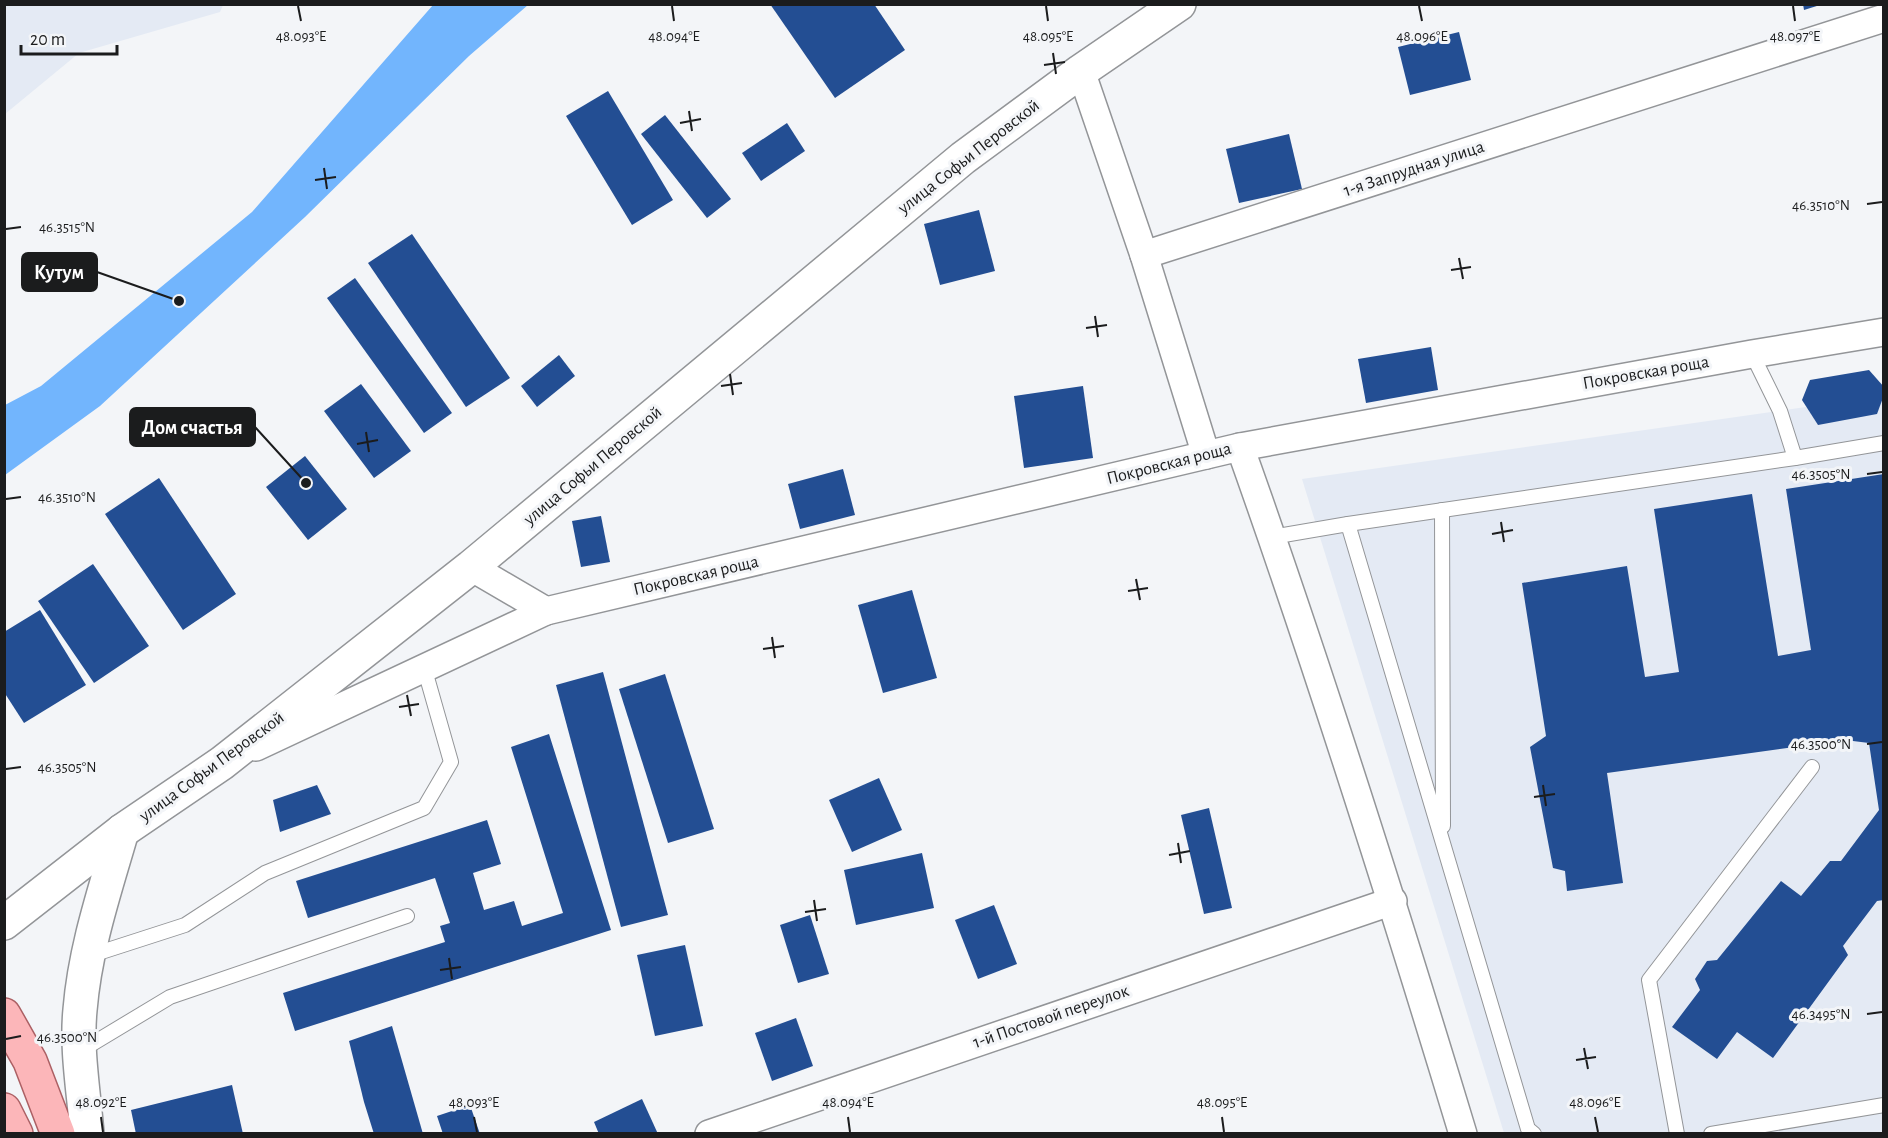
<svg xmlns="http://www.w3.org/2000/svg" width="1888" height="1138" font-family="'Alegreya Sans',sans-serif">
  <rect width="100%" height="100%" fill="#f3f5f8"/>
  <g fill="#e4eaf4">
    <path d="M5,4h218v1l-3,7 -141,41 -74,61z"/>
    <path d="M1883,396v737h-379l-202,-654z"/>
  </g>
  <path fill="#72b5fd" d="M433,5h95l-59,51 -164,161 -205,189 -95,69v-70l36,-19 211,-174z"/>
  <g fill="#234e93">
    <path d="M770,4h104l31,46 -70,48z"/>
    <path d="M1803,4h17v1l-16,5z"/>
    <path d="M1459,32l12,48 -61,15 -12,-48z"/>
    <path d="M608,91l65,109 -41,25 -66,-109z"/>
    <path d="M665,115l66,84 -24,19 -66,-84z"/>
    <path d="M787,123l18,28 -44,30 -19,-28z"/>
    <path d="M1289,134l13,55 -63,14 -13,-54z"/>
    <path d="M979,210l16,61 -55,14 -16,-61z"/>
    <path d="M412,234l98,144 -44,29 -98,-144z"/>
    <path d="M355,278l97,135 -28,20 -97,-135z"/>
    <path d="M1431,347l7,43 -72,13 -8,-44z"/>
    <path d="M559,355l16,21 -38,31 -16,-21z"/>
    <path d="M1869,370l15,17v8l-7,19 -59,11 -16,-25 8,-20z"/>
    <path d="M361,384l50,67 -37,27 -50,-67z"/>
    <path d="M1083,386l10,72 -69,10 -10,-72z"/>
    <path d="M305,456l42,53 -39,31 -42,-53z"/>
    <path d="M843,469l12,46 -55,14 -12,-45z"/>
    <path d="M1884,474v426l-7,1 -34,45 5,9 -75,103 -36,-26 -20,27 -45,-32 28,-37 -5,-11 12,-18 10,-1 64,-79 20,15 29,-35h11l38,-51 -10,-67 -24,-3 -238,33 16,110 -56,8 -2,-20 -12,-3 -23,-121 16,-11 -24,-153 105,-17 18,111 34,-5 -25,-163 98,-15 26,162 33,-6 -25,-161z"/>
    <path d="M159,478l77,116 -53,36 -78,-116z"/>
    <path d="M601,516l9,46 -29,5 -9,-46z"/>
    <path d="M93,564l56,82 -55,37 -56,-82z"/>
    <path d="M912,590l25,88 -54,15 -25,-88z"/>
    <path d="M40,610l46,75 -62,38 -20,-31v-60z"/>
    <path d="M603,672l65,243 -47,12 -65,-242z"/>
    <path d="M665,674l49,155 -46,14 -49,-154z"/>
    <path d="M549,734l62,196 -316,101 -12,-38 162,-51 -5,-16 10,-3 -15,-45 -127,40 -12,-37 191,-61 14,44 -28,9 11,37 30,-9 8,25 41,-13 -52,-166z"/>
    <path d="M879,778l23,52 -50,22 -23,-52z"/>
    <path d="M317,785l14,29 -51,18 -7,-32z"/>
    <path d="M1209,808l23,100 -28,6 -23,-99z"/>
    <path d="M922,853l12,55 -78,17 -12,-55z"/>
    <path d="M994,905l23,59 -39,15 -23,-59z"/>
    <path d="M810,915l19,59 -31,9 -18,-58z"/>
    <path d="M685,945l18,81 -48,10 -18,-81z"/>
    <path d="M796,1018l17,48 -41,15 -17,-48z"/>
    <path d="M392,1026l31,108h-49l-10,-32 -15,-61z"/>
    <path d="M232,1085l11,49h-107l-5,-24z"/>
    <path d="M642,1099l16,35h-59l-5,-12z"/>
    <path d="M470,1105l10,29h-37l-6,-18z"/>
  </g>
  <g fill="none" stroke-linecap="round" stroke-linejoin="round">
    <defs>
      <g id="lane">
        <path d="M1752,354l28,57 15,47 89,-15"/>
        <path d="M1442,510l1,316"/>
        <path d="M1348,524l447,-66"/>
        <path d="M1272,537l76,-13 180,605 6,5"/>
        <path d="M89,956l96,-31 80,-52 159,-65 27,-46 -27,-95"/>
        <path d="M82,1050l88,-53 237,-81"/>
        <path d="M1677,1134l-28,-154 163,-213"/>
        <path d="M1711,1134l173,-29"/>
      </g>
      <g id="street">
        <path d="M1081,71l63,184"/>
        <path d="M1240,447c81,227 153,456 223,687"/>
        <path d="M1206,455l-62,-200 740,-237"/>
        <path d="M471,567l75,44 694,-164 512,-93 132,-22"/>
        <path d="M256,747l290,-136"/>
        <path d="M709,1134l684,-233"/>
      </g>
      <g id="secondary">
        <path d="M4,923l118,-92 100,-68 249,-196 492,-409 118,-87 98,-67"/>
        <path d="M87,1134c-3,-41 -11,-84 -7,-124 5,-62 25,-120 42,-179"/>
      </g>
      <g id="primary">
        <path d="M4,1015l26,46 28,73"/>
        <path d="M4,1110l12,24"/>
      </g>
    </defs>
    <use href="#lane" stroke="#939598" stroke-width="16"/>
    <use href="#street" stroke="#939598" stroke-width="30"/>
    <use href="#secondary" stroke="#939598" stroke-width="36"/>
    <use href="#primary" stroke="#ac6064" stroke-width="36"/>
    <use href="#lane" stroke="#fff" stroke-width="14"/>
    <use href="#street" stroke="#fff" stroke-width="27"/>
    <use href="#secondary" stroke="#fff" stroke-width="33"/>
    <use href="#primary" stroke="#fcb6b9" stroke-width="33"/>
  </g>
  <path fill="none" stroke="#1b1c1d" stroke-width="2" d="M298,6l3,15M672,6l2,15M1046,6l2,15M1419,6l3,15M1793,6l2,15M1053,53l3,21M1044,65l21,-3M689,111l3,20M680,123l21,-4M324,168l3,21M315,180l21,-3M1867,204l15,-2M6,229l15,-2M1459,258l4,21M1451,270l20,-3M1095,316l3,21M1086,328l21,-3M730,374l3,21M721,386l21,-3M366,432l3,20M357,444l21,-4M1867,474l15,-2M6,499l15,-2M1501,522l3,20M1492,534l21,-4M1136,579l4,21M1128,591l20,-3M772,637l3,21M763,649l21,-3M407,695l4,21M399,707l20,-3M1867,744l15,-2M6,769l15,-2M1543,785l3,21M1534,797l21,-3M1178,843l3,20M1169,855l21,-4M814,900l3,21M805,912l21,-3M449,958l3,21M440,970l21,-3M1867,1014l15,-2M6,1039l15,-3M1584,1048l4,21M1576,1060l20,-3M101,1117l2,15M474,1117l3,15M848,1117l2,15M1222,1117l2,15M1595,1117l3,15"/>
  <g text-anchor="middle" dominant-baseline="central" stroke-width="6" stroke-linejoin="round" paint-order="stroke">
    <g font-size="18" fill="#1b1c1d" stroke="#f3f5f8">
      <text transform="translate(969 157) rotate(-38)">улица Софьи Перовской</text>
      <text transform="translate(1414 169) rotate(-18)">1-я Запрудная улица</text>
      <text transform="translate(1646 373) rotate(-10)">Покровская роща</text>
      <text transform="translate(1169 464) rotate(-14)">Покровская роща</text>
      <text transform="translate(593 466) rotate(-40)">улица Софьи Перовской</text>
      <text transform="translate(696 576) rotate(-13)">Покровская роща</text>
      <text transform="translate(212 767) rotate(-36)">улица Софьи Перовской</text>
      <text transform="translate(1051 1017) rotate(-19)">1-й Постовой переулок</text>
    </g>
  </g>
  <g font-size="15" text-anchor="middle" fill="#1b1c1d" stroke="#f3f5f8" stroke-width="6" stroke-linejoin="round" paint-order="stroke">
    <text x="301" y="41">48.093°E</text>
    <text x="674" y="41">48.094°E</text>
    <text x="1048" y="41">48.095°E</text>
    <text x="1422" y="41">48.096°E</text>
    <text x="1795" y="41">48.097°E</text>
    <text x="1821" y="210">46.3510°N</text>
    <text x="67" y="232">46.3515°N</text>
    <text x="1821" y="479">46.3505°N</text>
    <text x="67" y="502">46.3510°N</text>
    <text x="1821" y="749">46.3500°N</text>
    <text x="67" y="772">46.3505°N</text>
    <text x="1821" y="1019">46.3495°N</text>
    <text x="67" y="1042">46.3500°N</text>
    <text x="101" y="1107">48.092°E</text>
    <text x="474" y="1107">48.093°E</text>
    <text x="848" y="1107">48.094°E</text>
    <text x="1222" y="1107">48.095°E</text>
    <text x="1595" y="1107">48.096°E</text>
  </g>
  <path fill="none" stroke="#1b1c1d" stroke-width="2" d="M179 301L97 272M306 483L255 427"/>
  <g fill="#1b1c1d" stroke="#f3f5f8" stroke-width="2">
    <circle cx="179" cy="301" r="6"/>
    <circle cx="306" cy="483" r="6"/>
  </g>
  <g fill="#1b1c1d" stroke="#1b1c1d" stroke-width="2">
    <rect x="22" y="253" width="75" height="38" rx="6"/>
    <rect x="130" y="408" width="125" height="38" rx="6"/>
  </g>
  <g font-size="20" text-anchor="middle" font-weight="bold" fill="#fff">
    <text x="59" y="279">Кутум</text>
    <text x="192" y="434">Дом счастья</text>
  </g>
  <rect width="1888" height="1138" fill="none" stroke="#1b1c1d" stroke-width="12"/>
  <path d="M21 45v9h96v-9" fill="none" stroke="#1b1c1d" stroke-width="3"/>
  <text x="30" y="45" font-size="18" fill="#1b1c1d" stroke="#f3f5f8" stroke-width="4.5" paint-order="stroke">20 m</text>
</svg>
